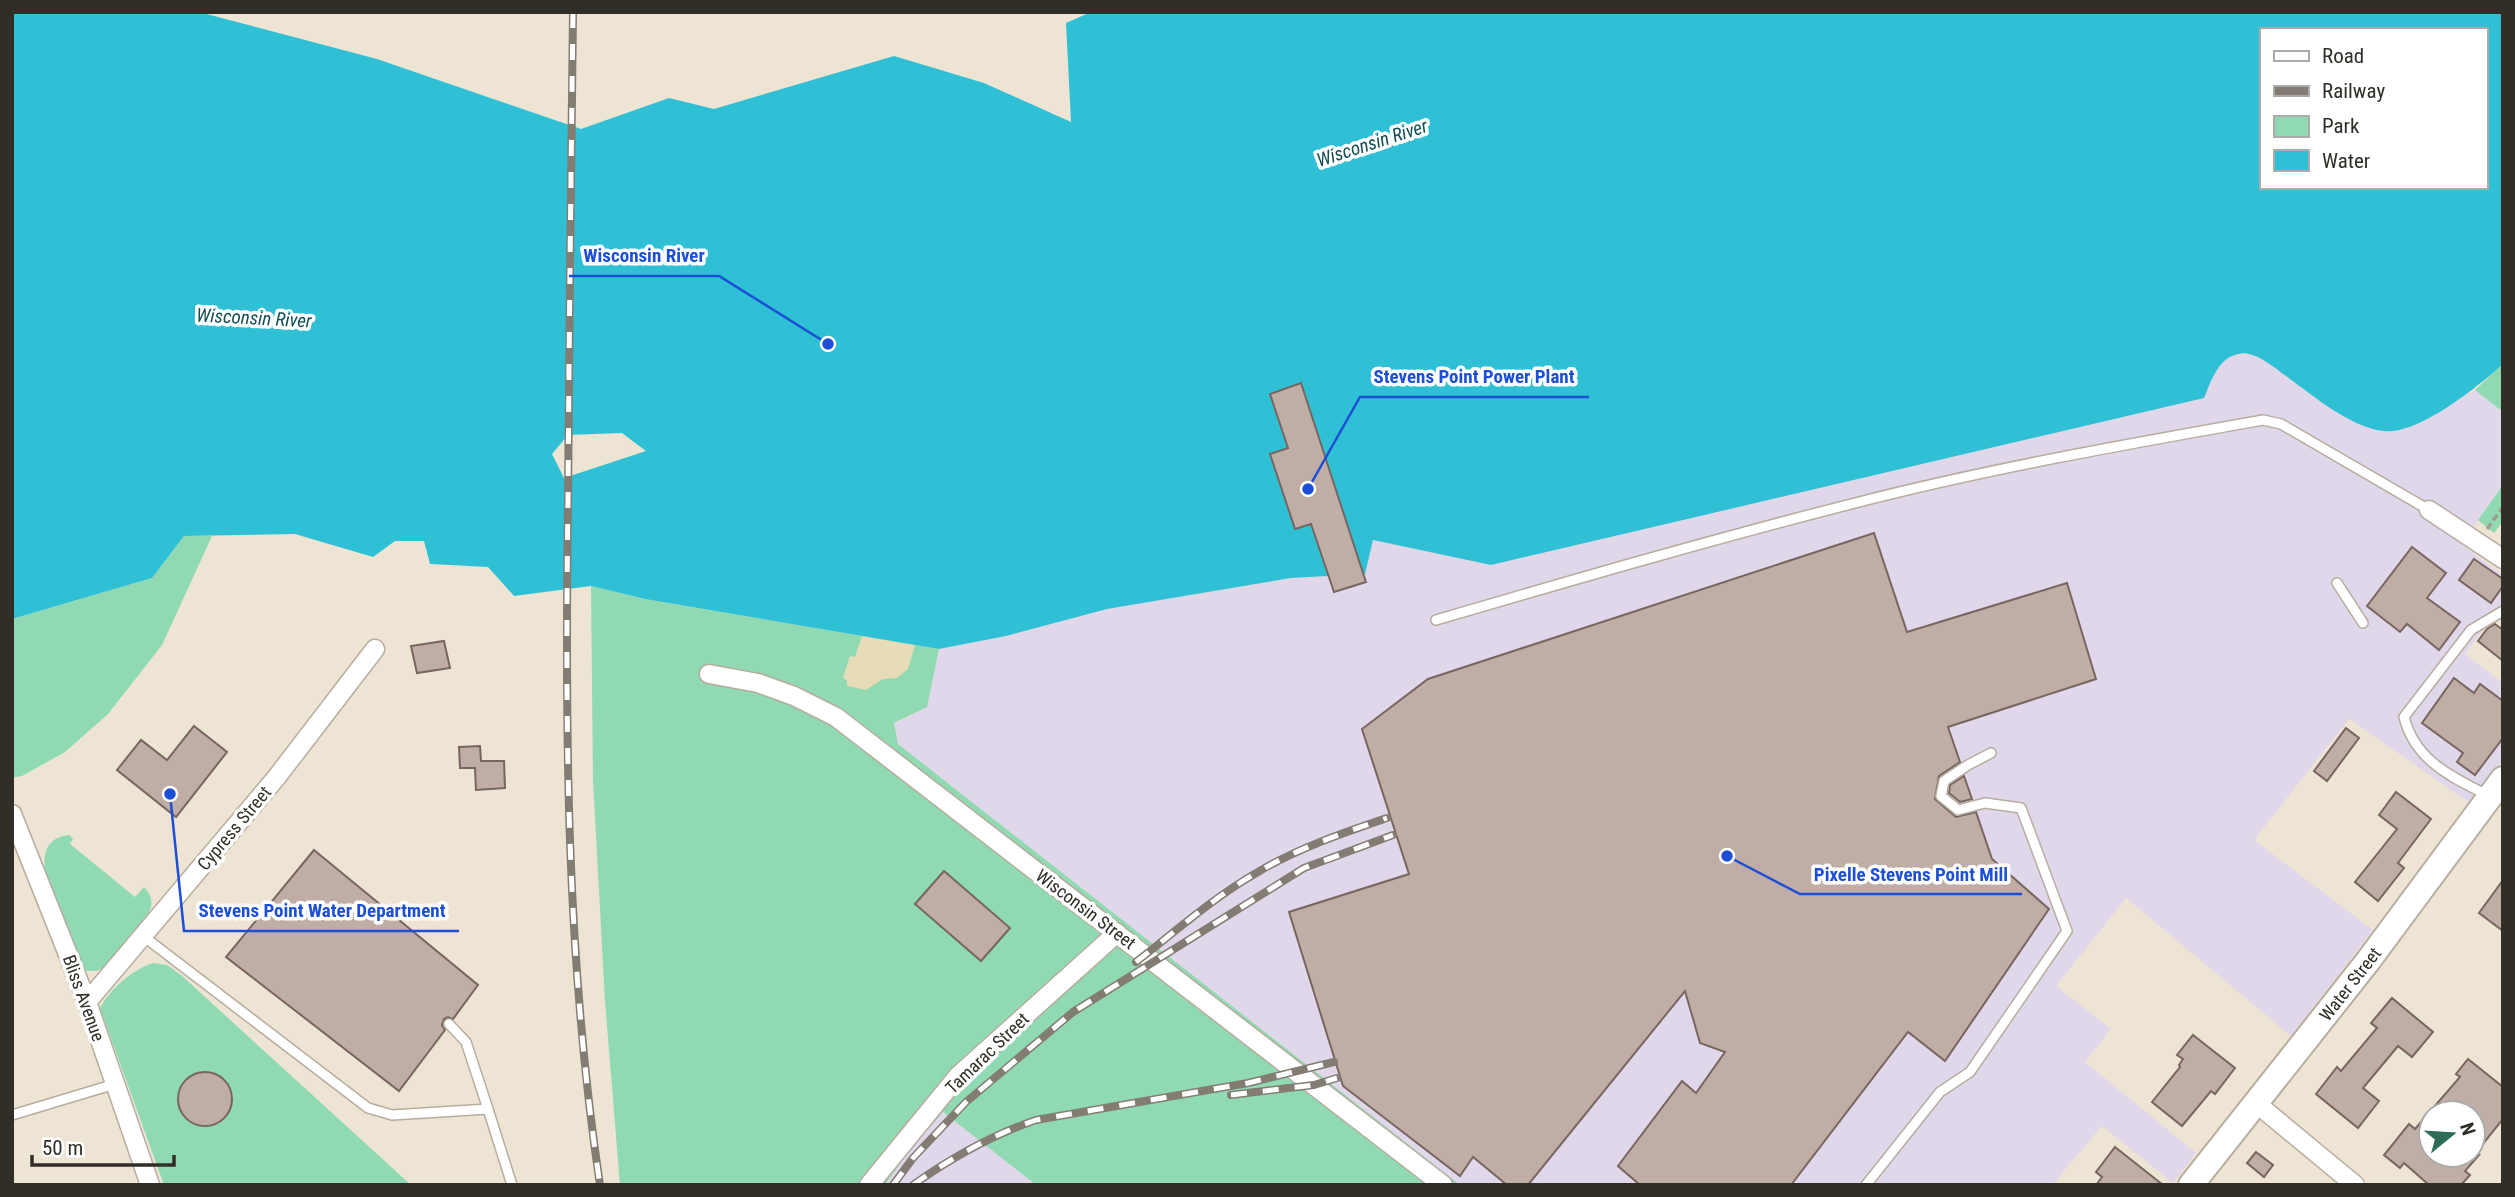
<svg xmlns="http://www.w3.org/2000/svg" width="2515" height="1197" font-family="'Roboto Condensed',sans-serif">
  <rect width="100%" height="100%" fill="#eee4d4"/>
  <g fill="#e1d7eb">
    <path d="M2248,353l24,12 43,33 44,26 26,8 21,-4 69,-38 28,22v73l-25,35 -15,26 40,29v29l-38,50 38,29v76l-33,44 -121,-84 -95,121 119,90 -82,106 -165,-138 -70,88 55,43 -26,33 111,91 -23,30 -71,-57 -50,59h-592l-562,-441 -4,-20 33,-17 12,-58 67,-13 101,-27 184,-31 73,-4 9,-34 118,25 712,-167 14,-30 13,-12z"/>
    <path d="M943,1112l93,73h-151l21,-30z"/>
  </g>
  <g fill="#8fdab3">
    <path d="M2503,364v48l-28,-22z"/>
    <path d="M2503,485v36l-9,12 -16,-13z"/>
    <path d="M184,536h28l-50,109 -54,69 -43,38 -43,24 -10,2v-159l140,-41z"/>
    <path d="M591,586l54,13 294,50 -12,58 -33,16 4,21 562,441h-424l-93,-73 -37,43 -21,30h-265l-15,-184 -12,-219z"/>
    <path d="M69,835l4,4 -3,5 65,53 9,-10c5,6 9,11 7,20 -3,12 -38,55 -48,61 -6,4 -10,3 -16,3l-7,-8 -35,-92c-2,-20 2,-33 24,-36z"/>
    <path d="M153,963l14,2 14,10 230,210h-247l-64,-177c11,-20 32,-38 53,-45z"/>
  </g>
  <path fill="#e6dcb7" d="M862,636l53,9 -7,24 -11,9 -14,1 -17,11 -19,-4v-6l-4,-2 7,-22 5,1z"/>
  <path fill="#30c0d5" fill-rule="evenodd" d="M12,12h187l178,47 204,70 88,-31 45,11 180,-53 90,27 87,39 -5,-99 25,-11h1412v352c-24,22 -86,72 -120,67 -33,-4 -71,-36 -97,-55 -11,-8 -24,-19 -37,-22 -5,-2 -16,1 -21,4 -13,9 -18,26 -24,40l-713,167 -118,-25 -8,34 -74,4 -184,31 -101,27 -67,13 -294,-50 -54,-13 -77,10 -26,-29 -58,-3 -6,-23h-29l-22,16 -78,-23 -111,2 -32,42 -140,41zM2261,30h224v157h-224zM622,433l24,18 -82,27 -12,-24 16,-19z"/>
  <g fill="#c0ada6" stroke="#776660" stroke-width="2" fill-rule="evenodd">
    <path d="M1301,383l65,199 -32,10 -23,-68 -16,5 -25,-75 18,-6 -18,-54z"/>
    <path d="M1874,533l33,99 160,-49 29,96 -148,48 12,35 -21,14 -4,23 21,18 20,-5 16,47 57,50 -104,152 -37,-29 -117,153h-151l-22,-19 64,-85 14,12 29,-41 -25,-9 -15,-52 -157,194h-21l-34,-28 -13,19 -117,-90 -54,-174 120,-38 -47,-145 66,-50z"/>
    <path d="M2412,547l34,26 -19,25 33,24 -21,28 -32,-26 -7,8 -33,-26z"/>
    <path d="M2474,559l29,20v7l-12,17 -32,-23z"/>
    <path d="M2495,624l8,6v31l-25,-20 9,-12z"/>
    <path d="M444,641l6,27 -33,5 -6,-27z"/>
    <path d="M2454,678l20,15 6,-9 23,17v37l-28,37 -18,-13 6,-9 -41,-30z"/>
    <path d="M194,726l33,26 -51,65 -59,-47 24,-30 26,20z"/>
    <path d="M2346,728l13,10 -32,43 -13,-10z"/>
    <path d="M480,746l1,15h23l1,27 -29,2 -1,-22h-15l-1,-21z"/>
    <path d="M1964,776l8,23 -12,3 -11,-9 1,-8z"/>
    <path d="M2396,792l35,27 -33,44 6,5 -26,33 -23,-19 42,-53 -18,-14z"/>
    <path d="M314,850l164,135 -25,34 -5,-2 -4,2 -2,6 3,5 -46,61 -173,-134z"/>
    <path d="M944,871l66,57 -29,33 -66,-57z"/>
    <path d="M2503,880v51l-24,-18z"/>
    <path d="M2392,998l41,34 -21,25 -14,-11 -35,42 16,13 -21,27 -42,-34 21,-27 4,4 36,-43 -6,-5z"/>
    <path d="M2193,1035l42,33 -20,26 -4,-3 -29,35 -30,-24 28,-35 -1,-2 4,-6 -6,-4z"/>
    <path d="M2468,1059l35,28v32l-29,36h5l-14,16 5,4 -9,10h-32l-25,-22 -4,5 -16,-13 25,-31 6,5 45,-52 -4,-3zM2431,1113h42v42h-42z"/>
    <circle cx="205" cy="1099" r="27"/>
    <path d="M2115,1147l48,38h-67l6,-8 -6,-5z"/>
    <path d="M2256,1152l17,13 -9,12 -17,-14z"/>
  </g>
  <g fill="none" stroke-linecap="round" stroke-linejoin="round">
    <defs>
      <g id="lane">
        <path d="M2337,583l26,40"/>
        <path d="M1436,620c140,-41 281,-82 423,-118 133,-34 269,-58 404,-82l18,4 148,86"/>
        <path d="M2489,796c-37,-19 -74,-35 -85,-79l67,-87 32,-19"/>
        <path d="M143,936l225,172 24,7 96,-6 24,76"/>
        <path d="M449,1024l17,18 22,67"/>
        <path d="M12,1115l103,-31"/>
        <path d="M1866,1185l74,-93 30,-20 97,-141 -46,-123 -36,-5 -27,7 -17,-14 3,-15 24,-16 23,-12"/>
      </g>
      <g id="street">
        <path d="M2429,510l74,49"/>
        <path d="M709,674l49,9 36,13 42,21 607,468"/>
        <path d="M12,814l75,188 63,183"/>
        <path d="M87,1002l189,-224 99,-129"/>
        <path d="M2256,1103l99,82"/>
        <path d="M869,1185l89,-109 159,-143"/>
      </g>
      <path id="secondary" d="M2191,1185l177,-224 135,-182"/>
    </defs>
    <use href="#lane" stroke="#b6ad9e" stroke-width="12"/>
    <use href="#street" stroke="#b6ad9e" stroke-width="21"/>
    <use href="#secondary" stroke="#b6ad9e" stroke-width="28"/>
    <path stroke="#a49c90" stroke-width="3.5" stroke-dasharray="7 3.5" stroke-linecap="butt" d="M2487,529l16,-22"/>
    <use href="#lane" stroke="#fff" stroke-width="9"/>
    <use href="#street" stroke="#fff" stroke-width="18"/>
    <use href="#secondary" stroke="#fff" stroke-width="24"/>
    <defs>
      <g id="rail">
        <path d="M573,12c-2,163 -4,327 -5,490 -3,228 -2,457 32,683"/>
        <path d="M1136,962c40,-31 78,-65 122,-90 40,-24 85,-39 129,-54"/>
        <path d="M1231,1095l83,-10 23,-7"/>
        <path d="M893,1185l20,-27 53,-56 107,-90 231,-144 89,-33"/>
        <path d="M913,1185c38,-27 79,-50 123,-65l212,-37 86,-21"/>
      </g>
    </defs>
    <use href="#rail" stroke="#837c72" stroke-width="8"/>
    <use href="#rail" stroke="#fff" stroke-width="5" stroke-dasharray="16" stroke-linecap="butt"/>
  </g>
  <g text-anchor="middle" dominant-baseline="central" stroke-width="7" stroke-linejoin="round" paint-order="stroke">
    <g font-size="18" fill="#312d27" stroke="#fff">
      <text transform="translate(234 828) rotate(-50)">Cypress Street</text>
      <text transform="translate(1086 909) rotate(37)">Wisconsin Street</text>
      <text transform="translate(2350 984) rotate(-52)">Water Street</text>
      <text transform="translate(84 998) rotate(70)">Bliss Avenue</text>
      <text transform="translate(987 1053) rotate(-44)">Tamarac Street</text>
    </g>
    <g font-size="19" font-style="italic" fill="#124d56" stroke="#fff">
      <text transform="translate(1372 143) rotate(-18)">Wisconsin River</text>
      <text transform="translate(254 318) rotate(3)">Wisconsin River</text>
    </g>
  </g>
  <path fill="none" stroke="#1d4ed8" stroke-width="2.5" d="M828 344L719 276H569M1308 489L1360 397H1589M1727 856L1800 894H2022M170 794L184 931H459"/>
  <g fill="#1d4ed8" stroke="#fff" stroke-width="2.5">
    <circle cx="828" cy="344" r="7"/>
    <circle cx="1308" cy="489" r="7"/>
    <circle cx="1727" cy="856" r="7"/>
    <circle cx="170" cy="794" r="7"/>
  </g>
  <g font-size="19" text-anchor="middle" font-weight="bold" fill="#1d4ed8" stroke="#fff" stroke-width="7" stroke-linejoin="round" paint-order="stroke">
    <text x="644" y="262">Wisconsin River</text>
    <text x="1474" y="383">Stevens Point Power Plant</text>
    <text x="1911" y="881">Pixelle Stevens Point Mill</text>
    <text x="322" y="917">Stevens Point Water Department</text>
  </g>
  <rect width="2515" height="1197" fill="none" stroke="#312d27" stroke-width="28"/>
  <rect x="2260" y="28" width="228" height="161" fill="#ffffff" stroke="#adaba9" stroke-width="2"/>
  <rect x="2274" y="51" width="35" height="10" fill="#ffffff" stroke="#adaba9" stroke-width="2"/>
  <text x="2322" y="63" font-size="21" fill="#312d27">Road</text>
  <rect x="2274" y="86" width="35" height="10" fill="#837c72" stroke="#adaba9" stroke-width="2"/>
  <text x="2322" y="98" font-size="21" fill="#312d27">Railway</text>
  <rect x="2274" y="116" width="35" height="21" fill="#8fdab3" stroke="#adaba9" stroke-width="2"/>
  <text x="2322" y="133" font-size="21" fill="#312d27">Park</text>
  <rect x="2274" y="150" width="35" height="21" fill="#30c0d5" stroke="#adaba9" stroke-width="2"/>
  <text x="2322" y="168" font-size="21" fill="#312d27">Water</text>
  <g transform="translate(2452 1134) rotate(72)"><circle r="33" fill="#ffffff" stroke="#adaba9" stroke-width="2"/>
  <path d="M0-5L12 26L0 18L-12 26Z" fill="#2f6c57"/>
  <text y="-10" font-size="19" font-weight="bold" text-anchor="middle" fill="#312d27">N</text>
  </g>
  <path d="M32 1155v10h142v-10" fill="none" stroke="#312d27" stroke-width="3.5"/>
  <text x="42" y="1155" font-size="21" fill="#312d27" stroke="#ffffff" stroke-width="5" paint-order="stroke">50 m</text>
</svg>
